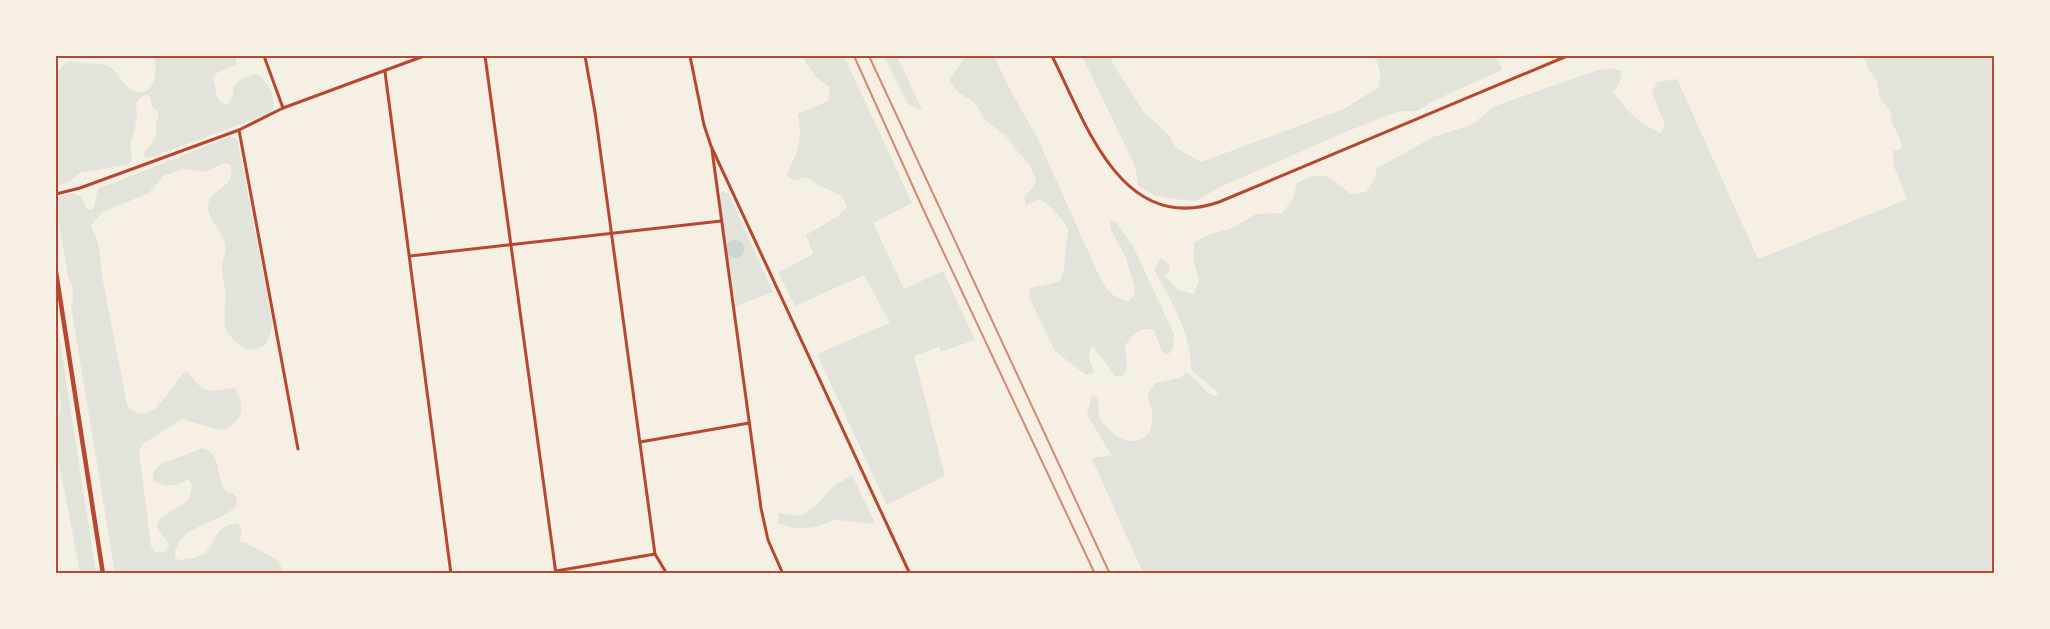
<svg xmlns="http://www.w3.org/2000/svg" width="2050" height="629" font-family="Lora,serif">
  <rect width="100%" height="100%" fill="#f6efe4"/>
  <g fill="#e2e4dc">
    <path d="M153,56h84l-1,8c-8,6 -17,5 -24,14 7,10 0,22 15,27 7,-7 5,-10 7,-18 2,-7 16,-12 22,-13 12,6 23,27 15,39l-125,46 -2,-6 12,-17v-14l3,-5 -2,-7 -6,-4v-7l-4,-5 -6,3 -5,6c2,19 0,21 -5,38 -2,8 3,15 -1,23l-50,9 -11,9 -13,4v-111l8,-11 5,-3c5,0 9,1 14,2 9,2 15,-2 23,2 13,5 17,24 32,27 18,3 20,-25 15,-36z"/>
    <path d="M802,56h42l68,147 -39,20 31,66 39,-18 32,69 -34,12 -2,-5 -25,9 31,120 -58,29 -70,-151 73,-31 -26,-48 -69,31 -17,-33 35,-19 -7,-19 32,-19 9,-9 -5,-11 -24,-11 -12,-8 -12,4 -7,-6c10,-23 16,-34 11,-61l30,-13 2,-13 -15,-12z"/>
    <path d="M884,56h13l25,54 -14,-6z"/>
    <path d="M966,56h28l15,32 28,49 63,141c7,13 14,21 29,23l5,-6 1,-8 -10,-31 -15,-28 1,-8 6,3 17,25 40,86 -1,16 -6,5 -6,-5 -7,-20c-13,-4 -22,5 -29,16l2,23 -3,6 -8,2 -23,-31c-8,10 -2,16 1,27l-8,2 -31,-24 -26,-54 1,-9 29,-6 4,-7 5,-46c-6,-11 -18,-24 -28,-30l-14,6 -2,-8 10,-11 2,-7 -7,-15 -16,-18 -4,-7 -24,-19 -8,-14 -5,-5 -14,-9 -9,-12z"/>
    <path d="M1082,56h29l2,8 31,48 24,22 7,13 26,15 143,-53 35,-22 1,-15 -5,-16h121l6,14 -71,32 -13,9h-19l-51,20 -126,55 -26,15 -24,-2 -17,-4 -17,-9 -3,-20z"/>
    <path d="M1864,56h130v517h-851l-51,-114 7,-2 13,-1 -25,-41 5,-20 6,4c1,6 0,13 2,19 1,4 6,7 9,11 13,15 39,19 43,-6 1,-10 -1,-18 -5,-28l8,-12 24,-5 8,-6 20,20 8,4 5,-2 -29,-24c1,-36 -21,-70 -37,-101l7,-11 8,7 1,6 -5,4 13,15 16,4 5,-14 -5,-18v-20l14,-7 24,-7 24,-14 26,-1 11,-14 4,-16c27,-14 32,-7 53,11l16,-2 9,-13 1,-10 57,-32 38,-12 24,-19 103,-36 13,-2 11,3 -3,14 -6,7c14,19 26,32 48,41l4,-8 -13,-32 5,-11 20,-3 81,180 149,-60 -13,-32 -1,-16 9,-2 -2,-10 -7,-14 -3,-14 -11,-14 -2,-16 -8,-11z"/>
    <path d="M229,137l8,2 36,185c-6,18 -5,25 -27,26 -6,-5 -16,-12 -20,-20 -3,-7 0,-32 -1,-41 -1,-8 -4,-16 -3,-23 1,-9 5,-14 3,-23 -3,-13 -18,-25 -17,-37 2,-20 30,-17 22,-42l-6,-1 -19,9 -22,-3 -20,7 -14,17 -46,19 -9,9 -3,6c9,14 10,33 11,49l25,129c25,29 43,-21 59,-34 6,5 9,11 14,15 10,10 23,1 35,2 10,18 9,30 -9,42l-14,-2 -30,-9 -39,25 -4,6 12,96 3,6 7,1 6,-2 2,-7 -12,-17 2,-7 30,-21 3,-14 -4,-6c-10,8 -24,9 -35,1v-7l9,-10 21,-7 19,-8c23,7 11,29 25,44l6,1 4,5 -1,8c-18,20 -60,18 -61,51l5,4c9,-4 15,-1 23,-7 17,-12 8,-29 35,-30l4,6 -3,12 7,1 33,18 4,12h-168l-44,-267c4,-9 2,-22 -3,-29l-12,-74 3,-6 14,-4 8,4 6,12 6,1 5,-21z"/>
    <path d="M723,191l6,3 44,98 -37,14 -18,-110z"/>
    <path d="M56,316l40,257h-16l-22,-116v-34l3,-15 -1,-14 -4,-5z"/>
    <path d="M852,475l23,48c-12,2 -26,-3 -38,-3 -6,0 -12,4 -18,6 -13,4 -29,3 -41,-3l1,-10 21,3 18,-12 13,-16z"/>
  </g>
  <circle fill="#c9d6d2" cx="735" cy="249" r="9"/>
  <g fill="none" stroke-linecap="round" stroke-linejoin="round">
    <g stroke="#b5482f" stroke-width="3">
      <path d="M264,56l19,52"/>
      <path d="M485,56l71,518"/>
      <path d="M585,56l10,56 60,442 12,20"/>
      <path d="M690,56l14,69 7,21 199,428"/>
      <path d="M1052,56c34,67 69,180 167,146l348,-146"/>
      <path d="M385,72l66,502"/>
      <path d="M239,130l59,319"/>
      <path d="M712,150l49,358 7,32 15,34"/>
      <path d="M56,194l24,-6 159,-58 44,-22 141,-52"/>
      <path d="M410,256l311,-35"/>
      <path d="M640,442l109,-19"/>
      <path d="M556,571l99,-17"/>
    </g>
    <path stroke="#b5482f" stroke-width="4.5" d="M56,272l47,302"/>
    <g stroke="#cf8b77" stroke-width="2">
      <path d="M854,56l70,155 171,363"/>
      <path d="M869,56l241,518"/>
    </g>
  </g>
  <rect width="2050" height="629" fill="none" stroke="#f6efe4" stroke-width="114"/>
  <rect x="57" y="57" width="1936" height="515" fill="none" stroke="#b5482f" stroke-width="2"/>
</svg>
